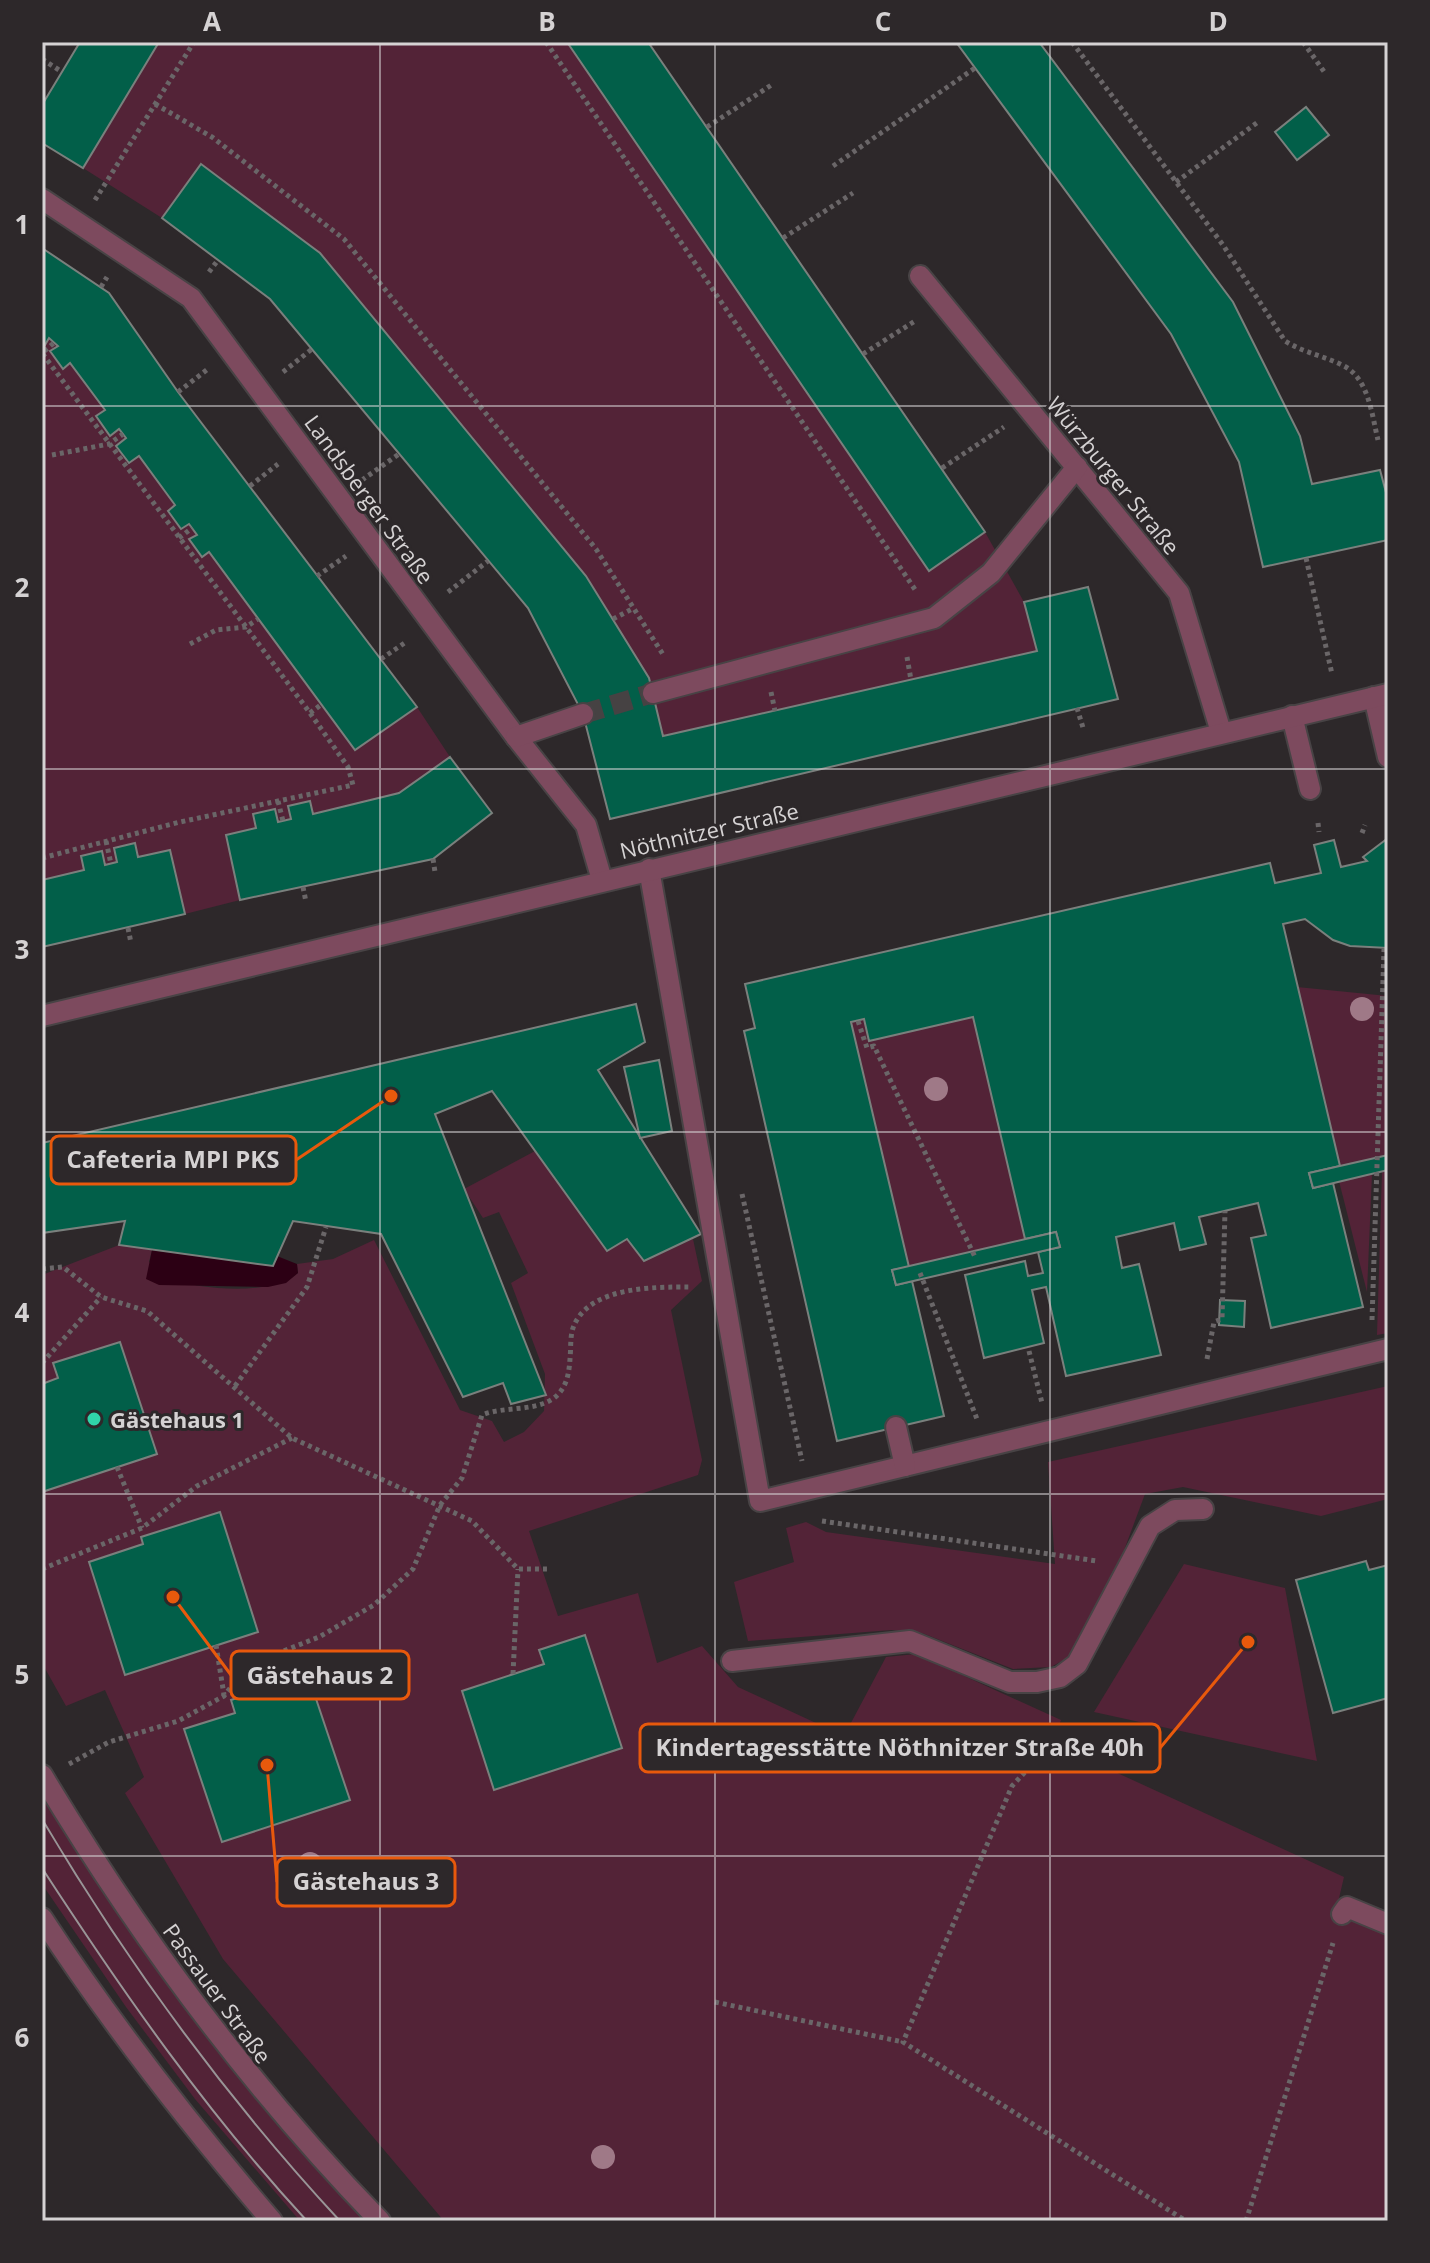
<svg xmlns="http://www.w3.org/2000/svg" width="1430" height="2263" font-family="'Open Sans',sans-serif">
  <rect width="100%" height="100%" fill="#2d282a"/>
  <g fill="#532337">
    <path d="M159,42h408l363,528 55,-38 39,70 13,49 -374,85 -14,-58 -63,-102 -266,-323 -119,-89 -39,54 -79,-50z"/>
    <path d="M42,334l16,12 297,403 62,-42 33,50 -51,36 -173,42 14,65 -55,14 -15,-64 -128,30z"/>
    <path d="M1297,987l91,9v159l-48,11z"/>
    <path d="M973,1017l52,222 -116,28 -58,-245 13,-3 6,22z"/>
    <path d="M535,1151l72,100 20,-12 17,22 49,-22 9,42 -31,29 31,150 -4,15 -169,56 29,85 80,-23 19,70 45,-17 36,41 106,49 42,-79 30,-3 145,66 -9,23 292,134 -8,34 52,23v287h-944l-221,-262 -98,-166 19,-16 -39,-87 -39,16 -24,-43v-388l77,-30 33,5 -3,12c15,7 35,22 51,24 30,4 74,6 98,-13l-1,-9 36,-5 41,-19 86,170 32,11 12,21 20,-10 20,-21 1,-37 -34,-91 17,-10 -29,-61 -16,6 -19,-29z"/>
    <path d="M1388,1170v163l-11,2 5,-164z"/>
    <path d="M1372,1174l-5,118 -28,-111z"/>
    <path d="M1388,1386v113l-67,17 -138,-29 -38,7 -22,59 -45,99 -27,15 -38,2 -91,-36 -30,-3 -144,11 -14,-59 60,-20 -8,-34 20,-6 20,10 229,32 -7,-102z"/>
    <path d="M1184,1564l101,24 32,173 -223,-49z"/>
    <path d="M42,1792c91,153 198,302 323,429h-65l-105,-122 -69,-92 -84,-123z"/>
  </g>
  <path fill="#2c0014" d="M152,1250l121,16 4,-10 20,8 1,9 -12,10 -18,4 -109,-2 -13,-6z"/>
  <g fill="#025f49" stroke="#7a807d" stroke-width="2">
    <path d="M80,42h79l-76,126 -41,-25v-38z"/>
    <path d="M567,42h81l337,490 -56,39z"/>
    <path d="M956,42h83l194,260 67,134 12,48 68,-14 8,30v40l-125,27 -24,-105 -68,-128z"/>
    <path d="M1306,107l23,28 -32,25 -22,-28z"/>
    <path d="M201,164l119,89 266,323 63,102 14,58 374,-85 -13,-49 64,-15 30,112 -508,120 -27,-105 -55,-106 -258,-309 -108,-81z"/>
    <path d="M42,248l67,45 69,99 239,315 -62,43 -146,-198 -7,5 -13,-18 8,-4 -8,-11 -8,5 -13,-18 7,-6 -36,-49 -10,7 -13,-17 10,-8 -7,-9 -9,7 -14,-20 9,-6 -35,-47 -7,6 -13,-18 8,-5 -9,-8 -4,7 -3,-2z"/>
    <path d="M450,757l42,56 -59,46 -193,41 -14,-65 30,-7 -3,-14 22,-5 3,13 13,-3 -3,-13 22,-5 3,13 86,-21z"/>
    <path d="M1388,838v110l-38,-2 -17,-6 -28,-21 -22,5 57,242 -31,7 4,15 20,-5 30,124 -92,21 -20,-90 15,-3 -8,-32 -59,14 7,27 -26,6 -6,-27 -58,14 6,31 17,-4 22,91 -95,21 -20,-89 -14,3 12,53 -60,15 -19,-83 60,-14 3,15 15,-3 -5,-21 22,-5 -4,-15 -31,7 -52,-222 -104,24 -5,-22 -13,3 58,245 -17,3 4,15 16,-4 32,135 -107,25 -93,-410 11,-3 -10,-44 525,-121 5,20 46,-10 -7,-28 20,-5 7,27 26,-6 -4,-4z"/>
    <path d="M135,843l3,14 32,-7 15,64 -143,33v-67l42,-10 -3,-14 21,-5 3,14 12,-3 -3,-14z"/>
    <path d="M636,1004l9,38 -47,28 103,164 -57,27 -17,-22 -20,12 -115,-160 -57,23 111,281 -35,9 -8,-21 -40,14 -82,-163 -88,-13 -20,45 -154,-21 6,-24 -83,12v-90z"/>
    <path d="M659,1060l13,71 -32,7 -16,-71z"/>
    <path d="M1388,1155v15l-75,18 -4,-15z"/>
    <path d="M1056,1232l4,15 -164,38 -4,-15z"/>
    <path d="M1220,1300l25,1 -1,26 -25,-2z"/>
    <path d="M120,1342l37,112 -115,38v-108l16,-6 -5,-15z"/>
    <path d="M220,1512l38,120 -133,43 -36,-113 54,-18 -2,-7z"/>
    <path d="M1366,1561l3,9 19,-5v133l-55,15 -37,-133z"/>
    <path d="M585,1635l37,113 -128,42 -32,-99 82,-27 -5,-14z"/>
    <path d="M308,1675l42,125 -128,42 -38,-113 51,-16 -4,-13z"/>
  </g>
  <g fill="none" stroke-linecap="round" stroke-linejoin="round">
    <path stroke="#464243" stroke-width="20" stroke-dasharray="20 10" stroke-linecap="butt" d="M583,714l70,-21"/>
    <defs>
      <g id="minor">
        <path d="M42,199l149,99 325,439 70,88 16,55"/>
        <path d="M920,276l259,317 42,139"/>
        <path d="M653,693l281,-75 57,-45 86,-106"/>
        <path d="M1374,697l14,60"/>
        <path d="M1292,716l18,73"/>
        <path d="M516,737l67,-23"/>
        <path d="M649,869l111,632 628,-152"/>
        <path d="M42,1016l1346,-322"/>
        <path d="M896,1427l9,39"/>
        <path d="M732,1661l178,-20 100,41h27l23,-5 17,-13 73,-138 25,-16 28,-1"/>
        <path d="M42,1775c96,160 208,312 338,446"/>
        <path d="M1342,1914l5,-7 41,17"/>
        <path d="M42,1918c70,107 147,206 230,303"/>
      </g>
    </defs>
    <use href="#minor" stroke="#484345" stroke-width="24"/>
    <g stroke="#6a6668" stroke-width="5" stroke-dasharray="4 4" stroke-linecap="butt">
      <path d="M546,42l370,549"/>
      <path d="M1072,42l151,203 62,96c19,12 40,15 59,25 25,13 28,50 34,74"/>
      <path d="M1303,42l22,31"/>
      <path d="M42,59l20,13"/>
      <path d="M155,104l57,33 132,102 252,310 68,107"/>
      <path d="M707,127l66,-43"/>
      <path d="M833,166l142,-98"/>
      <path d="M1176,182l82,-60"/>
      <path d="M95,200l99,-158"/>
      <path d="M783,238l70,-45"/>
      <path d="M209,272l9,-12"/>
      <path d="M101,287l6,-10"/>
      <path d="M863,354l52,-33"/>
      <path d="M283,372l29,-23"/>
      <path d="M178,392l30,-23"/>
      <path d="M52,455l57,-11 14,-10"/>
      <path d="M942,468l62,-41"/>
      <path d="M362,480l37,-26"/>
      <path d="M250,486l28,-22"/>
      <path d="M179,538l13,-10"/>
      <path d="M1306,558l26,116"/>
      <path d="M317,576l29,-20"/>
      <path d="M448,592l40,-31"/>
      <path d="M613,619l21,-11"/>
      <path d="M190,644l26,-14 30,-3 12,-8"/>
      <path d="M907,657l4,23"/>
      <path d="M381,659l25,-17"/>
      <path d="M771,692l4,19"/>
      <path d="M1077,708l7,23"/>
      <path d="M310,713l12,-9"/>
      <path d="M278,801l5,20"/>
      <path d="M1318,823l1,9"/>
      <path d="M1362,833l3,-8"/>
      <path d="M106,841l5,23"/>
      <path d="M42,858l138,-36 173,-37 -5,-18 -38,-54 -268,-360 13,-11"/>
      <path d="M433,859l2,13"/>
      <path d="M303,887l3,15"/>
      <path d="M128,928l3,15"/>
      <path d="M858,1021l9,27 7,-2 102,213"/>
      <path d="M742,1194l60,267"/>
      <path d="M42,1269l21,-2 38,30 46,14 145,127 180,83 46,48h32"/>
      <path d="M920,1273l57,146"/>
      <path d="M1372,1320l12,-371"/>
      <path d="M1029,1351l13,52"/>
      <path d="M1207,1359l7,-37 8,-3 3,-108"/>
      <path d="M42,1363l59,-66"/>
      <path d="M235,1386l72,-99 19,-60"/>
      <path d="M117,1467l25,61"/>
      <path d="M822,1521l275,40"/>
      <path d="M42,1569l100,-41 55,-42 95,-48"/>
      <path d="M216,1645l8,50"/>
      <path d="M513,1674l5,-105"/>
      <path d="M1052,1743l-40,43 -109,256 283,179"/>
      <path d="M69,1764l40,-22 69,-21 46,-25 24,-31 71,-28 55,-32 39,-36 27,-64 22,-27 20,-63c22,-9 52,-3 72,-17 13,-10 15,-25 16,-39 1,-10 0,-22 3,-31 15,-42 81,-41 117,-41"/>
      <path d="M715,2002l188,40"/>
      <path d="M1246,2221l87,-278"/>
    </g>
    <use href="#minor" stroke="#7d4a5e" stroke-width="20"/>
    <g stroke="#999597" stroke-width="2">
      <path d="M42,1819c86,145 184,279 298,402"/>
      <path d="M42,1868c80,123 165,245 265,353"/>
    </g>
  </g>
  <g fill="#9f7987">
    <circle cx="1362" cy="1009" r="12"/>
    <circle cx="936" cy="1089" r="12"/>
    <circle cx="310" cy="1864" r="12"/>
    <circle cx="603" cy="2157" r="12"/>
  </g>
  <path fill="none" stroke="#d5d2d3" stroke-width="2" stroke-opacity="0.55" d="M380,42v2179M715,42v2179M1050,42v2179M42,406h1346M42,769h1346M42,1132h1346M42,1494h1346M42,1856h1346"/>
  <circle fill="#30d4a9" stroke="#2d282a" stroke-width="3" cx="94" cy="1419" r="8"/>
  <g text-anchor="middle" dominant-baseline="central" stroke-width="6" stroke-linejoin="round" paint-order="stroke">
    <g font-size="22" fill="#d5d2d3" stroke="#2d282a">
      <text transform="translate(1114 475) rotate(51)">Würzburger Straße</text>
      <text transform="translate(370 499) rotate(54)">Landsberger Straße</text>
      <text transform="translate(709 830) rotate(-13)">Nöthnitzer Straße</text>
      <text transform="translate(218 1993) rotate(54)">Passauer Straße</text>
    </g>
    <g font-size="22" font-weight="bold" fill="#d5d2d3" stroke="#2d282a" text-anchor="start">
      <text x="110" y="1419">Gästehaus 1</text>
    </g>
  </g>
  <path fill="none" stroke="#e8590c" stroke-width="3" d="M391 1096L296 1160M173 1597L231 1675M1248 1642L1160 1748M267 1765L277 1882"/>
  <g fill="#e8590c" stroke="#2d282a" stroke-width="3">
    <circle cx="391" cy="1096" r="8"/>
    <circle cx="173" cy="1597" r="8"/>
    <circle cx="1248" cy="1642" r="8"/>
    <circle cx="267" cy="1765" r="8"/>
  </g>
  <g fill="#2d282a" stroke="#e8590c" stroke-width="3">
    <rect x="51" y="1136" width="245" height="48" rx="8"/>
    <rect x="231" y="1651" width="178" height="48" rx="8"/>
    <rect x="640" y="1724" width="520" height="48" rx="8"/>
    <rect x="277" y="1858" width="178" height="48" rx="8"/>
  </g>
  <g font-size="24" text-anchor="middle" font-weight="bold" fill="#d5d2d3">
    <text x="173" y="1168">Cafeteria MPI PKS</text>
    <text x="320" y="1684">Gästehaus 2</text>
    <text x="900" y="1756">Kindertagesstätte Nöthnitzer Straße 40h</text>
    <text x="366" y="1890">Gästehaus 3</text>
  </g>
  <rect width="1430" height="2263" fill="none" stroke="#2d282a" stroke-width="88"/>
  <rect x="44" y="44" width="1342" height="2175" fill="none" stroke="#d5d2d3" stroke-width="3"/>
  <g font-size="26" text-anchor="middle" font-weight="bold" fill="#d5d2d3">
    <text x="212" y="31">A</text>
    <text x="547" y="31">B</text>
    <text x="883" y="31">C</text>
    <text x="1218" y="31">D</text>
    <text x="22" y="234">1</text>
    <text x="22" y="597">2</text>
    <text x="22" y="959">3</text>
    <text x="22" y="1322">4</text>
    <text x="22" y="1684">5</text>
    <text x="22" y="2047">6</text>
  </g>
</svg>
